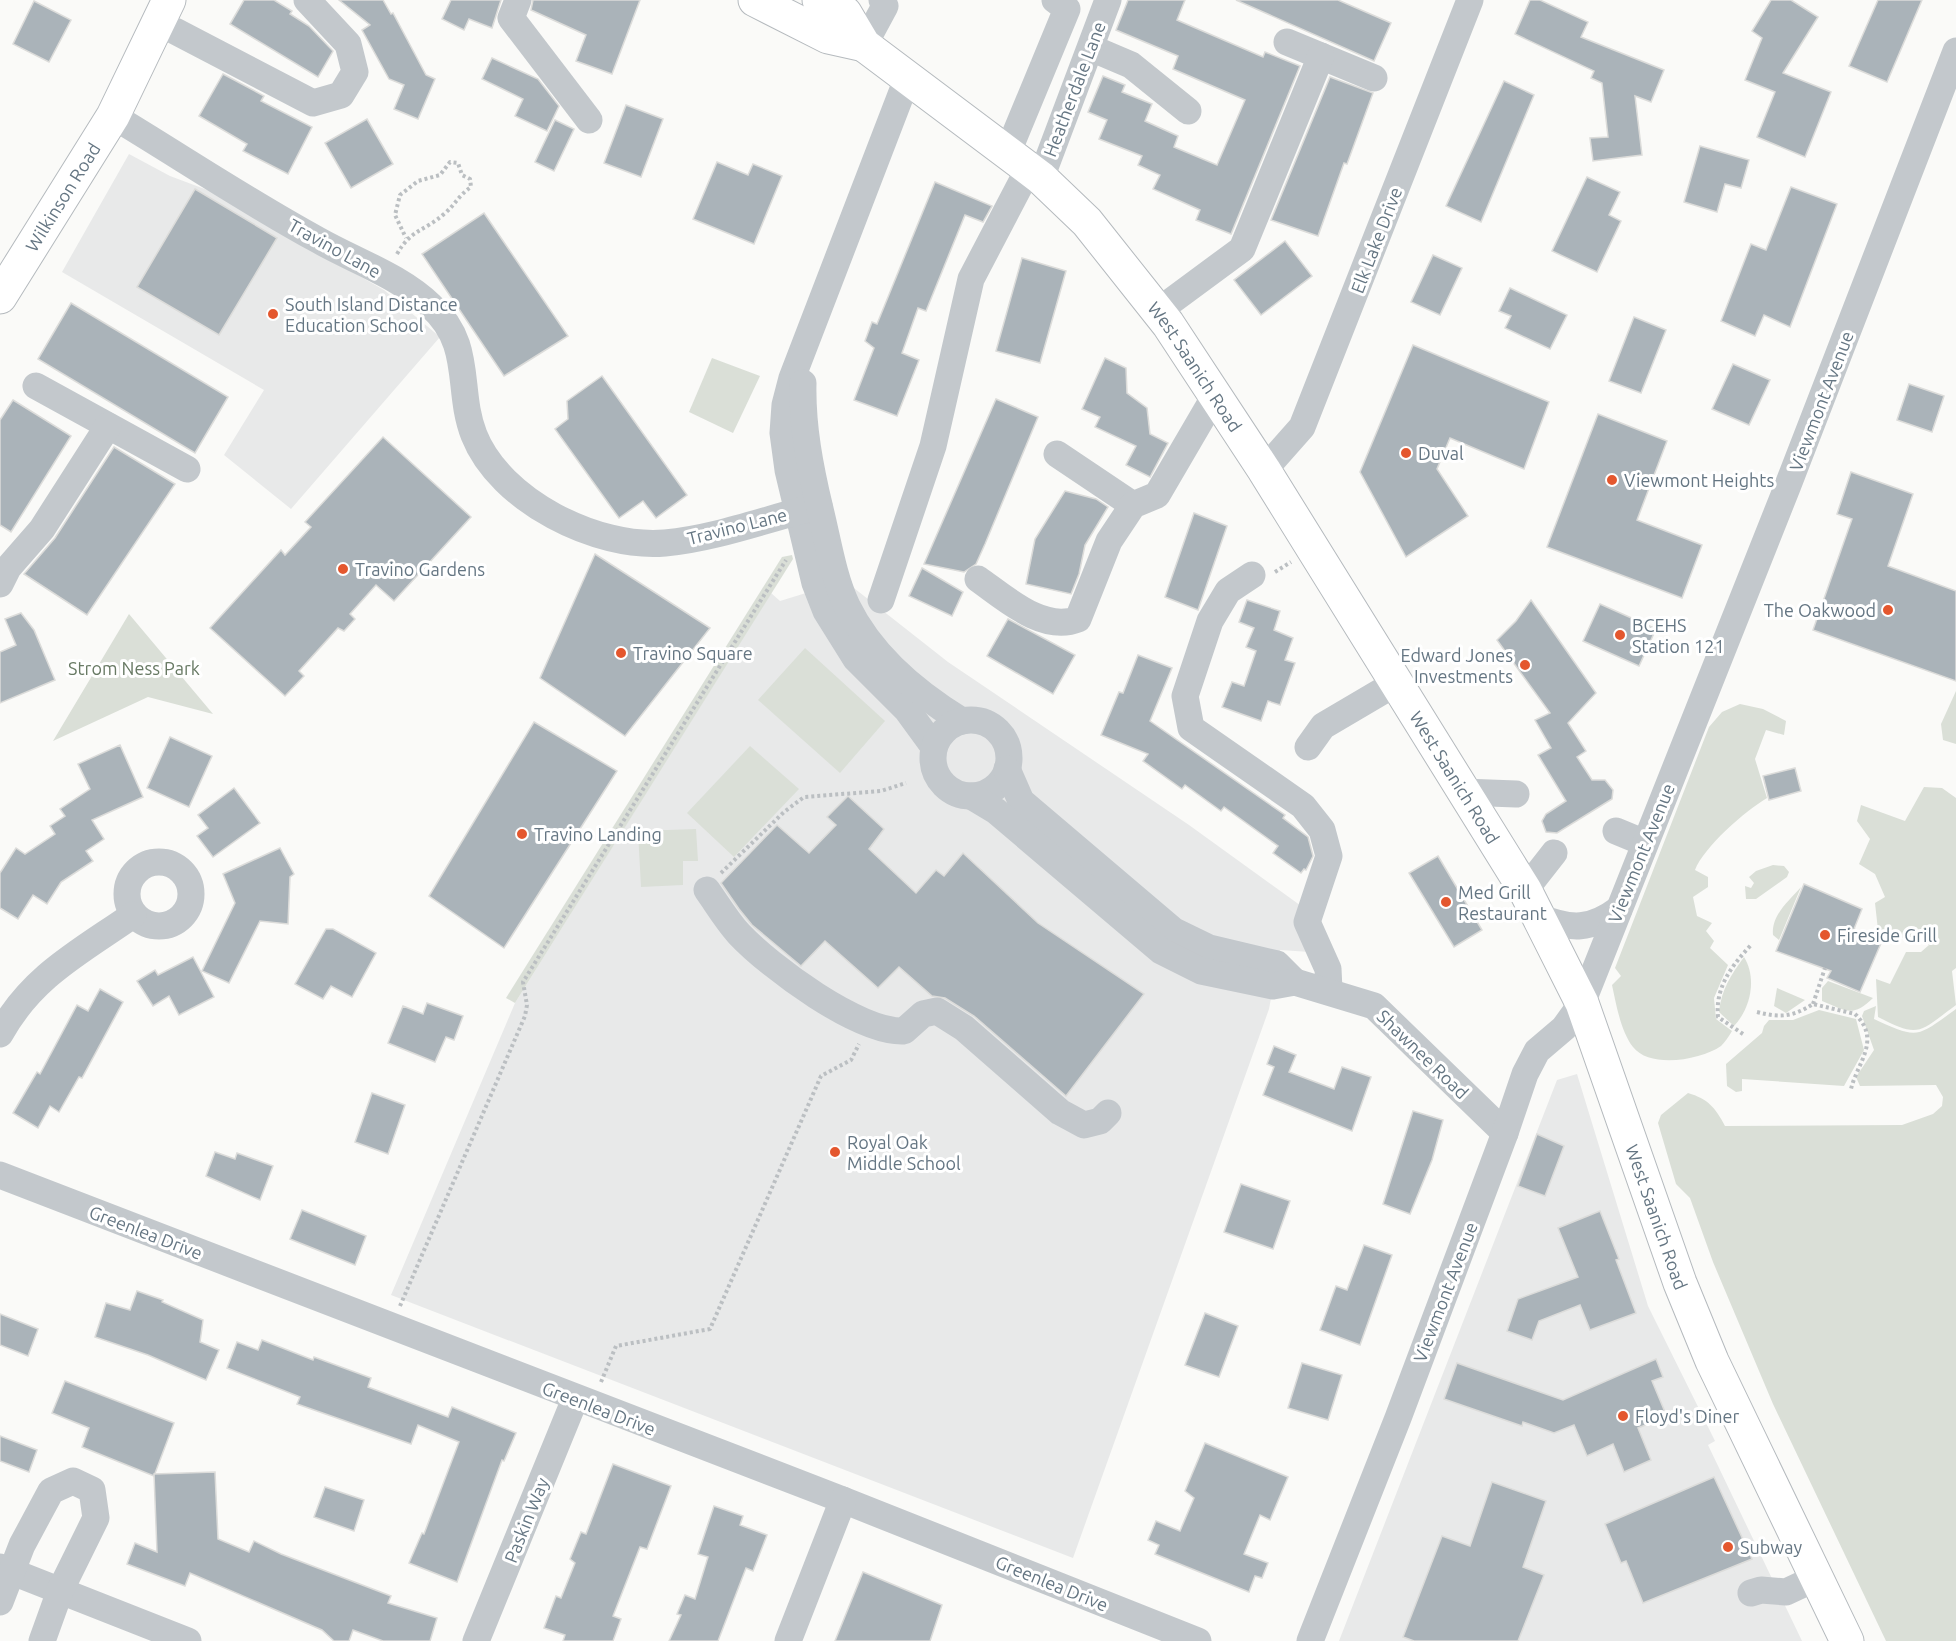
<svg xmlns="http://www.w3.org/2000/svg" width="1956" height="1641" font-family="Ubuntu,sans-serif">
  <rect width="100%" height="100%" fill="#fafaf8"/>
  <g fill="#e8e9e9">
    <path d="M129,154l41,22 40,15 174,99 56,47 -149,172 -67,-54 40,-65 -202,-118z"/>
    <path d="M845,581l103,81 241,163 133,96 -12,31 -30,-2 -11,59 -196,549 -682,-263 124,-292 256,-410 9,8z"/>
    <path d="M1577,1074l71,232 67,135 -7,4 94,196h-463l218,-561z"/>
  </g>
  <g fill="#dadfd7">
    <path d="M712,358l48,18 -27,57 -44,-21z"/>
    <path d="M792,555l1,4 -278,444 -9,-5 276,-441z"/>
    <path d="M129,614l84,100 -65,-17 -95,44z"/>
    <path d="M805,648l80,73 -45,52 -82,-73z"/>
    <path d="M1956,691v53l-13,-4 -2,-16z"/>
    <path d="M1740,704l23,5 23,12 -2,14 -18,-5 -11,29 12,39c-22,13 -63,49 -72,72l13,7v10l-15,10 4,19 15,7 -6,8 8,10 -4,7 18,17 -14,33 2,21 16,12c-3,5 -7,11 -11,15 -20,14 -71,23 -88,1 -12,-15 -17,-43 -21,-62l9,-9 -6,-8 94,-241 13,-15z"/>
    <path d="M750,746l49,43 -65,68 -47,-44z"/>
    <path d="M1924,787l18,1 14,10v170l-4,3 4,34c-37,27 -36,34 -78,12l-2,-38 14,5 16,-32h15l8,-7 -10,-8 -28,1 -13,-8 -3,-27 10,-6 -10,-23 -16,-10 11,-25 -13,-18 4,-16 44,16z"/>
    <path d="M696,829l2,32h-15v24l-42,2 -3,-56z"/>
    <path d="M1773,865l11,1 5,6 -2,5 -31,22h-10l-1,-13 6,2 3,-5 -5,-6 7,-6z"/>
    <path d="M1801,887l-22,53 -6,-5c-2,-20 16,-34 28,-48z"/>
    <path d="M1744,957c13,21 7,51 -10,69l-15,-14c2,-22 12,-37 25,-55z"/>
    <path d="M1828,981l45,17c-21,20 -26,13 -51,3v-13z"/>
    <path d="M1777,988l28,12 -19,13 -12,-7z"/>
    <path d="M1876,1006l-2,13c45,21 43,18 82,-10v632h-70l-113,-237 -60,-142 -23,-64 -14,-14 -18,-61 3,-8 27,-22c20,6 27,14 37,33l177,-1 31,-11 9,-8 1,-9 -7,-12 -76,1 -4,-9 18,-27 -12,-34 2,-5z"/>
    <path d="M1819,1010l37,9 8,31 -20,36 -102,-7v12l-6,1 -9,-6 -1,-22 36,-31 2,-7 5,-6h24z"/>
  </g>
  <g fill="#aab3b9" stroke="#dcdcda" stroke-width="1.5">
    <path d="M244,0h30l18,11 -2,3 19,12 24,25 -15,26 -88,-53z"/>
    <path d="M339,0h44l8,14 2,-1 33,62 9,4 -17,40 -24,-10 10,-24 -15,-6 -27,-49 8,-5z"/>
    <path d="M451,0h50l-9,28 -23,-9 -5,11 -22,-11z"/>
    <path d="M533,0h107l-28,74 -36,-13 10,-26 -55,-25z"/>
    <path d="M1128,0h57l-8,20 86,37 2,-5 35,14 -69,168 -35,-14 4,-10 -47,-21 7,-14 -22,-10 4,-9 -43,-17 8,-19 -19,-8 15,-36 22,9 -3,7 30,12 -7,17 33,15 -4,11 43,18 28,-65 -72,-31 5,-13 -62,-26z"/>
    <path d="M1236,0h102l53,23 -17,38z"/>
    <path d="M1530,0h10l48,22 -7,15 83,33 -13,32 -16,-6 7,59 -49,6 -3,-23 18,-1 -6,-54 -11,-5 3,-7 -79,-37z"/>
    <path d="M1771,0h20l27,17 -35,56 48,19 -26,65 -48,-20 18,-45 -30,-12 17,-42 -10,-7z"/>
    <path d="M1878,0h44l-35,82 -38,-16z"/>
    <path d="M34,1l37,19 -22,42 -36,-18z"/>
    <path d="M492,58l46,21 21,27 -12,25 -32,-15 8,-17 -41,-20z"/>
    <path d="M223,74l41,22 -3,5 51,26 -24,47 -45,-23 4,-7 -48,-28z"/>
    <path d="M1330,77l43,16 -26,71 -3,-1 -26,73 -47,-16z"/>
    <path d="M1504,81l30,14 -53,127 -35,-16z"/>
    <path d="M626,105l37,14 -22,58 -37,-14z"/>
    <path d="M367,119l26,45 -42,24 -26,-45z"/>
    <path d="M555,120l19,9 -20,42 -19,-9z"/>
    <path d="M1700,146l49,14 -8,28 -16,-4 -8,28 -33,-10z"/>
    <path d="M717,162l31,13 5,-11 29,12 -28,68 -61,-25z"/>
    <path d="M1587,177l33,15 -11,23 12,6 -24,51 -45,-21z"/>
    <path d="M935,182l57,24 -9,16 -18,-7 -39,96 -8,-3 -16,45 17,7 -22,56 -43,-16 20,-52 -9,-7 7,-19 5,2z"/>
    <path d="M1791,187l46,17 -47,123 -26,-12 -9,21 -34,-15 30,-77 15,6z"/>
    <path d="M195,189l82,49 -58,97 -82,-48z"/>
    <path d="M484,213l84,123 -64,40 -82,-122z"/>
    <path d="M1285,241l27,35 -51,39 -27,-35z"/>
    <path d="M1433,255l29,13 -22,47 -29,-13z"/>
    <path d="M1022,258l44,13 -26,92 -44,-12z"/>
    <path d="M1510,288l57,27 -17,34 -45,-21 6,-12 -12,-5z"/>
    <path d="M71,303l157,94 -33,56 -157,-94z"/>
    <path d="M1634,317l32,13 -25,63 -32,-12z"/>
    <path d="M1413,345l136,57 -25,67 -74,-31 -13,31 31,47 -62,41 -46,-85z"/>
    <path d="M1105,358l21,10 1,25 20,15 3,26 18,9 -18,34 -24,-12 10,-19 -41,-19 5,-10 -18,-8z"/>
    <path d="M1733,364l37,16 -21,45 -37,-16z"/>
    <path d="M602,376l85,119 -31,23 -13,-17 -24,17 -64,-89 13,-10 -1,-18z"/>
    <path d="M1909,384l35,12 -12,36 -35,-12z"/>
    <path d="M996,399l42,18 -53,127 -9,20 -12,8 -40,-8z"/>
    <path d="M13,400l58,36 -60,96 -11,-7v-105z"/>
    <path d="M1598,414l69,27 -30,79 65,25 -20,53 -135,-51z"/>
    <path d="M383,437l88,80 -77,84 -18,-16 -26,29 5,5 -11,12 -6,-3 -39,43 5,5 -19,20 -75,-68 71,-78 4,5 26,-28 -6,-5z"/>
    <path d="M114,447l61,37 -88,131 -63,-41 31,-36z"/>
    <path d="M1851,472l62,22 -25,72 68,25v90l-143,-51 39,-111 -15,-5z"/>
    <path d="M1065,491l31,8 12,8 -23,38 -6,29 -8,20 -45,-10 9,-45z"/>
    <path d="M1194,513l33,13 -29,84 -33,-13z"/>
    <path d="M595,554l115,74 -85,108 -85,-58z"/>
    <path d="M922,568l41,24 -11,24 -43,-20z"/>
    <path d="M1247,600l33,11 -6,19 19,8 -8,22 10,3 -15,42 -12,-4 -7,20 -39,-14 10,-25 12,4 12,-35 -10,-4 8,-19 -15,-6z"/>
    <path d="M1531,600l65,93 -28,30 18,28 -9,6 15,23h13l8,10 -1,9 -55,34 -11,-1 -4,-11 4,-7 20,-13 -28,-46 13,-7 -16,-28 15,-7 -53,-73 19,-19z"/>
    <path d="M1600,604l56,25 -17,37 -56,-25z"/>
    <path d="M21,613l13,17 21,50 -55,23v-51l16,-7 -11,-26z"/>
    <path d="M1008,619l67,36 -22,39 -66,-38z"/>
    <path d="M1138,655l34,13 -22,53 135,94 -2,3 25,19 5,19 -7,14 -2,-1 -3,4 -28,-20 5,-7 -54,-39 -3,4 -36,-26 -3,4 -39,-28 5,-7 -47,-19 18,-43 4,1z"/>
    <path d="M534,722l83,49 -113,177 -75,-52z"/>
    <path d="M170,737l42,19 -23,51 -42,-19z"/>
    <path d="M120,745l23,52 -51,23 12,19 -18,12 7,10 -32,21 -14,22 -14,-9 -15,24 -18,-11v-35l16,-25 9,6 30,-20 -5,-8 15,-10 -5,-7 30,-20 -12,-25z"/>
    <path d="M1795,768l6,23 -32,9 -6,-24z"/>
    <path d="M234,788l26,35 -47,34 -16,-21 11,-8 -10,-13z"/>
    <path d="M848,796l36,33 -15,20 47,44 20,-23 8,6 19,-23 75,70 106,71 -78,102 -92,-80 -29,-18 -13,-2 -33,-29 -21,21 -53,-47 -24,25 -49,-41 -13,-16 -18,-26 56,-58 32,28 27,-28 -9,-8z"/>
    <path d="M280,848l14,26 -4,3 -2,47 -28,-3 -31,62 -27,-12 33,-68 -12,-29z"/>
    <path d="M1438,856l44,74 -28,17 -45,-74z"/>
    <path d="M1804,884l58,25 -8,20 28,12 -22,51 -33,-14 4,-7 -55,-20z"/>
    <path d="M326,929h7l43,24 -24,44 -21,-11 -8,13 -28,-15z"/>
    <path d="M193,957l21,40 -35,18 -10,-19 -16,10 -16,-25 18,-11 3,5z"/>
    <path d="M100,989l23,13 -41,76 -3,-1 -20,35 -9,-6 -12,22 -25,-15 24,-41 3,2 37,-69 11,6z"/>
    <path d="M427,1003l36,13 -9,24 -8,-3 -11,25 -47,-19 15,-37 20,8z"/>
    <path d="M1274,1046l22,9 -7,17 45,17 8,-22 29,10 -19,54 -89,-36 11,-28 -7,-3z"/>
    <path d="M372,1093l33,12 -17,49 -33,-12z"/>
    <path d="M1413,1111l30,9 -11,40 -22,54 -27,-10z"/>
    <path d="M1537,1134l27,12 -19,50 -27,-10z"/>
    <path d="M215,1152l20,7 2,-6 36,13 -13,34 -54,-24z"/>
    <path d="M1241,1184l49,17 -17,48 -49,-17z"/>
    <path d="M302,1210l64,26 -11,29 -65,-26z"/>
    <path d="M1600,1211l19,48 -3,1 20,53 -46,17 -10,-25 -41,16 -7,19 -25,-9 11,-32 60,-22 -20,-49z"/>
    <path d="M1364,1245l28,10 -32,90 -40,-15 16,-44 11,4z"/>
    <path d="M137,1291l26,9 -1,2 41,18 -3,22 19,8 -13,30 -58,-25 -53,-18 11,-34 24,7z"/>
    <path d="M1205,1313l33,13 -19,51 -34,-12z"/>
    <path d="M0,1314l38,15 -10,27 -28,-11z"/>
    <path d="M262,1340l51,20 1,-3 57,21 -3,9 80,30 4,-10 64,26 -12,28 -2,-1 -45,122 -48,-19 13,-30 2,1 35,-92 -41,-17 -7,19 -114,-40 3,-7 -73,-29 10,-26 21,8z"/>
    <path d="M1656,1359l7,18 -11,4 13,31 -4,2 2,4 -25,10 13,32 -27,12 -11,-28 -26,12 -13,-31 -20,8 -31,-11 -1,4 -78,-27 13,-36 106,37z"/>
    <path d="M1302,1363l40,12 -14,45 -40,-12z"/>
    <path d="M65,1381l109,42 -20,53 -72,-29 7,-19 -37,-15z"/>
    <path d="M0,1436l37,14 -8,22 -29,-11z"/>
    <path d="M1205,1443l83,34 -18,43 -10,-5 -16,39 24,9 -6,15 -7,-2 -6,16 -94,-38 4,-9 -11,-5 8,-19 24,10 14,-33 -9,-7z"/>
    <path d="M613,1464l58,22 -24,63 -7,-2 -27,69 8,3 -8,22h-50l2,-6 -21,-7 12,-32 5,2 14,-35 -5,-4 11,-27 5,2z"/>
    <path d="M215,1472l3,67 31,13 5,-11 27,13 110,42 -3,7 49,15 -7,23h-47l-30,-11 -4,11h-15l-12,-11 -132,-57 -5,13 -58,-22 8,-21 22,9 -3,-78z"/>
    <path d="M1714,1477l38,82 -109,44 -17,-42 -5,2 -16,-39z"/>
    <path d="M1492,1482l54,19 -23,66 21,8 -26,66h-104l-11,-4 39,-101 28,10z"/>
    <path d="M325,1487l39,13 -10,31 -40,-14z"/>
    <path d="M714,1506l29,10 -3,9 27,10 -14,36 -7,-3 -28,73h-49l12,-26 -4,-1 8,-19 10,4 13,-42 -10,-3z"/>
    <path d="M863,1572l79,33 -12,36h-95z"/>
  </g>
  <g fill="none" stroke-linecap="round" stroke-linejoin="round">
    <defs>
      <g id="major">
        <path d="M755,0l73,37 36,8"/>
        <path id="s1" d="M819,0l26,13 19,32 177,133 46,44 81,102 96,146 261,420 57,113 98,280 32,78 135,280"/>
        <path id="s2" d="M0,297l113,-181 56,-116"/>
      </g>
    </defs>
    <use href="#major" stroke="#b5babe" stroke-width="35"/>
    <g stroke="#bbbfc2" stroke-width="4" stroke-dasharray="3 3" stroke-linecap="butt">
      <path d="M397,254c14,-25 28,-23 47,-40 11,-9 14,-18 27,-27l-1,-8 -8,-4 -4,-12 -8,-1 -10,13 -22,6 -18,14 -5,20 11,23"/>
      <path d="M1275,572l16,-10"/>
      <path d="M721,873l63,-61 20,-15 77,-6 25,-8"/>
      <path d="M1813,1004l12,-36"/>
      <path d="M1757,1012c23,6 36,5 56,-8l42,10c27,26 2,49 -4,75"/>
      <path d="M1743,1034l-25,-17c-3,-30 14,-52 34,-73"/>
      <path d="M400,1306l125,-290 2,-11 -4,-23 263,-422"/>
      <path d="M601,1382l15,-36 94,-17 111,-253 30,-16 8,-16"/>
    </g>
    <g stroke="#c3c8cc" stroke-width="27">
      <path d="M518,0l-7,18 78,102"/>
      <path d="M175,31l138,72 28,-8 14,-23 -7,-28 -41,-44"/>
      <path d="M1287,42l87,36"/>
      <path d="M864,45l21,-39 -3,-6"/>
      <path d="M1091,48l40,17 57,46"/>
      <path d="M907,79l-115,299 -7,27 -2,28 5,37 27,113 11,28 30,48 51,51 27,37"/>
      <path d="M113,116c68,41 135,86 205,124 37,21 82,36 113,66 43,39 25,83 43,129 26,66 123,114 191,108 52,-5 104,-25 154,-37"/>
      <path d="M1007,154l60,-145 -12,-9"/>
      <path d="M1041,178l67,-178"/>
      <path d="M1158,311l84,-62 79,-193"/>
      <path d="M803,383c-1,43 7,84 17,126 8,32 13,67 27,97 24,49 69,87 115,115"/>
      <path d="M36,386l151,83"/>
      <path d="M1057,454l76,51"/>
      <path d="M1264,470l38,-43 168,-427"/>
      <path d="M1252,575l-24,16 -18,30 -25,75 6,32 112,78 19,24 7,26 -22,66 21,47 1,21"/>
      <path d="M978,579c27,19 65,54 100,40l31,-78 24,-36 24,-10 59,-101"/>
      <path d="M0,584l8,-16 34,-39 66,-103"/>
      <path d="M881,600l52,-154 38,-167 57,-109"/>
      <circle cx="971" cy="758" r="38"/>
      <path d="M1308,747l15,-21 73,-43"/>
      <path d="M1007,769l14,32 153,130 35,17 68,16 18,18"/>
      <path d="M1463,792l53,2"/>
      <path d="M971,796l25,15 165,140 40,20 72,15 22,-4 79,24 131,127"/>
      <path d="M1616,831l29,12"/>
      <circle cx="159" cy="894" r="32"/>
      <path d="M707,890c10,14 20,31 32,44 31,33 120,99 165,97l19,-17 14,-3 27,17 96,84 24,13 16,-4 8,-8"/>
      <path d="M1525,890l29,-37"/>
      <path d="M1539,917c32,13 52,13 80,-8"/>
      <path d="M0,1034c32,-58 80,-82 133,-119"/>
      <path d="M0,1175l843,325 355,141"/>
      <path d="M0,1567l188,74"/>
      <path d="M1751,1593l10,-3 25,2 30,-14"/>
      <path d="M0,1602l22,-57 29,-54 22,-10 19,9 4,28 -36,73 -18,50"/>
      <path d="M476,1641l99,-242"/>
      <path d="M788,1641l55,-141"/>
      <path d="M1310,1641l88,-223 107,-285 20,-59 12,-23 27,-23 18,-25 206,-518 168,-434"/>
    </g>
    <use href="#major" stroke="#fff" stroke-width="33"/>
  </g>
  <g fill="#e4572e" stroke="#fff" stroke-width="2">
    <circle cx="273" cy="314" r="6"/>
    <circle cx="1406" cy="453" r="6"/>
    <circle cx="1612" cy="480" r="6"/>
    <circle cx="343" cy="569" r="6"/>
    <circle cx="1888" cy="610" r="6"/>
    <circle cx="1620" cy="635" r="6"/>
    <circle cx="621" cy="653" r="6"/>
    <circle cx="1525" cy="665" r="6"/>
    <circle cx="522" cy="834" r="6"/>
    <circle cx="1446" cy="902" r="6"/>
    <circle cx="1825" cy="935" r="6"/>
    <circle cx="835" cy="1152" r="6"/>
    <circle cx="1623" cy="1416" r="6"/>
    <circle cx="1728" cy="1547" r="6"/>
  </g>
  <g text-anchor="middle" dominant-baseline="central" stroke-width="6" stroke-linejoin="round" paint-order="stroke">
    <g font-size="18" fill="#657683" stroke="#fff">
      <text transform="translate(1074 89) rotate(-69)">Heatherdale Lane</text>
      <text stroke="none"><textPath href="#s2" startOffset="118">Wilkinson Road</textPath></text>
      <text transform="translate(1376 240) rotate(-69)">Elk Lake Drive</text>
      <text transform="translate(335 248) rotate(29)">Travino Lane</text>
      <text stroke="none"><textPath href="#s1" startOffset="532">West Saanich Road</textPath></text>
      <text transform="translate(1821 401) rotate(-69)">Viewmont Avenue</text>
      <text transform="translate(737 526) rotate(-14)">Travino Lane</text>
      <text stroke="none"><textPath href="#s1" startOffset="1018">West Saanich Road</textPath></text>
      <text transform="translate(1641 853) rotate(-68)">Viewmont Avenue</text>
      <text transform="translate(1423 1054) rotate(44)">Shawnee Road</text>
      <text stroke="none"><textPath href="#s1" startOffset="1504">West Saanich Road</textPath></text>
      <text transform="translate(146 1232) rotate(21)">Greenlea Drive</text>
      <text transform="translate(1445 1292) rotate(-69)">Viewmont Avenue</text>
      <text transform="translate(599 1408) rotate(21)">Greenlea Drive</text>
      <text transform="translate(526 1520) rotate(-68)">Paskin Way</text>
      <text transform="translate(1052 1583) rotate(22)">Greenlea Drive</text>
    </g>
    <g font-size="18" fill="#657683" stroke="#fff" text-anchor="start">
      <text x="285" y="304">South Island Distance<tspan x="285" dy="21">Education School</tspan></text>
      <text x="1418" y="453">Duval</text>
      <text x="1624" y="480">Viewmont Heights</text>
      <text x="355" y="569">Travino Gardens</text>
      <text x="1876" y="610" text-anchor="end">The Oakwood</text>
      <text x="1632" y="625">BCEHS<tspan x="1632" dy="21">Station 121</tspan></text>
      <text x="633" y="653">Travino Square</text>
      <text x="1513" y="655" text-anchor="end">Edward Jones<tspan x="1513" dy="21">Investments</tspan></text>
      <text x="534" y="834">Travino Landing</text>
      <text x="1458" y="892">Med Grill<tspan x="1458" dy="21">Restaurant</tspan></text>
      <text x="1837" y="935">Fireside Grill</text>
      <text x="847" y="1142">Royal Oak<tspan x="847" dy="21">Middle School</tspan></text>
      <text x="1635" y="1416">Floyd's Diner</text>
      <text x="1740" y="1547">Subway</text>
    </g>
    <g font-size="18" fill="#687a64" stroke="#fff">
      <text x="134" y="668">Strom Ness Park</text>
    </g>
  </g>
</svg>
